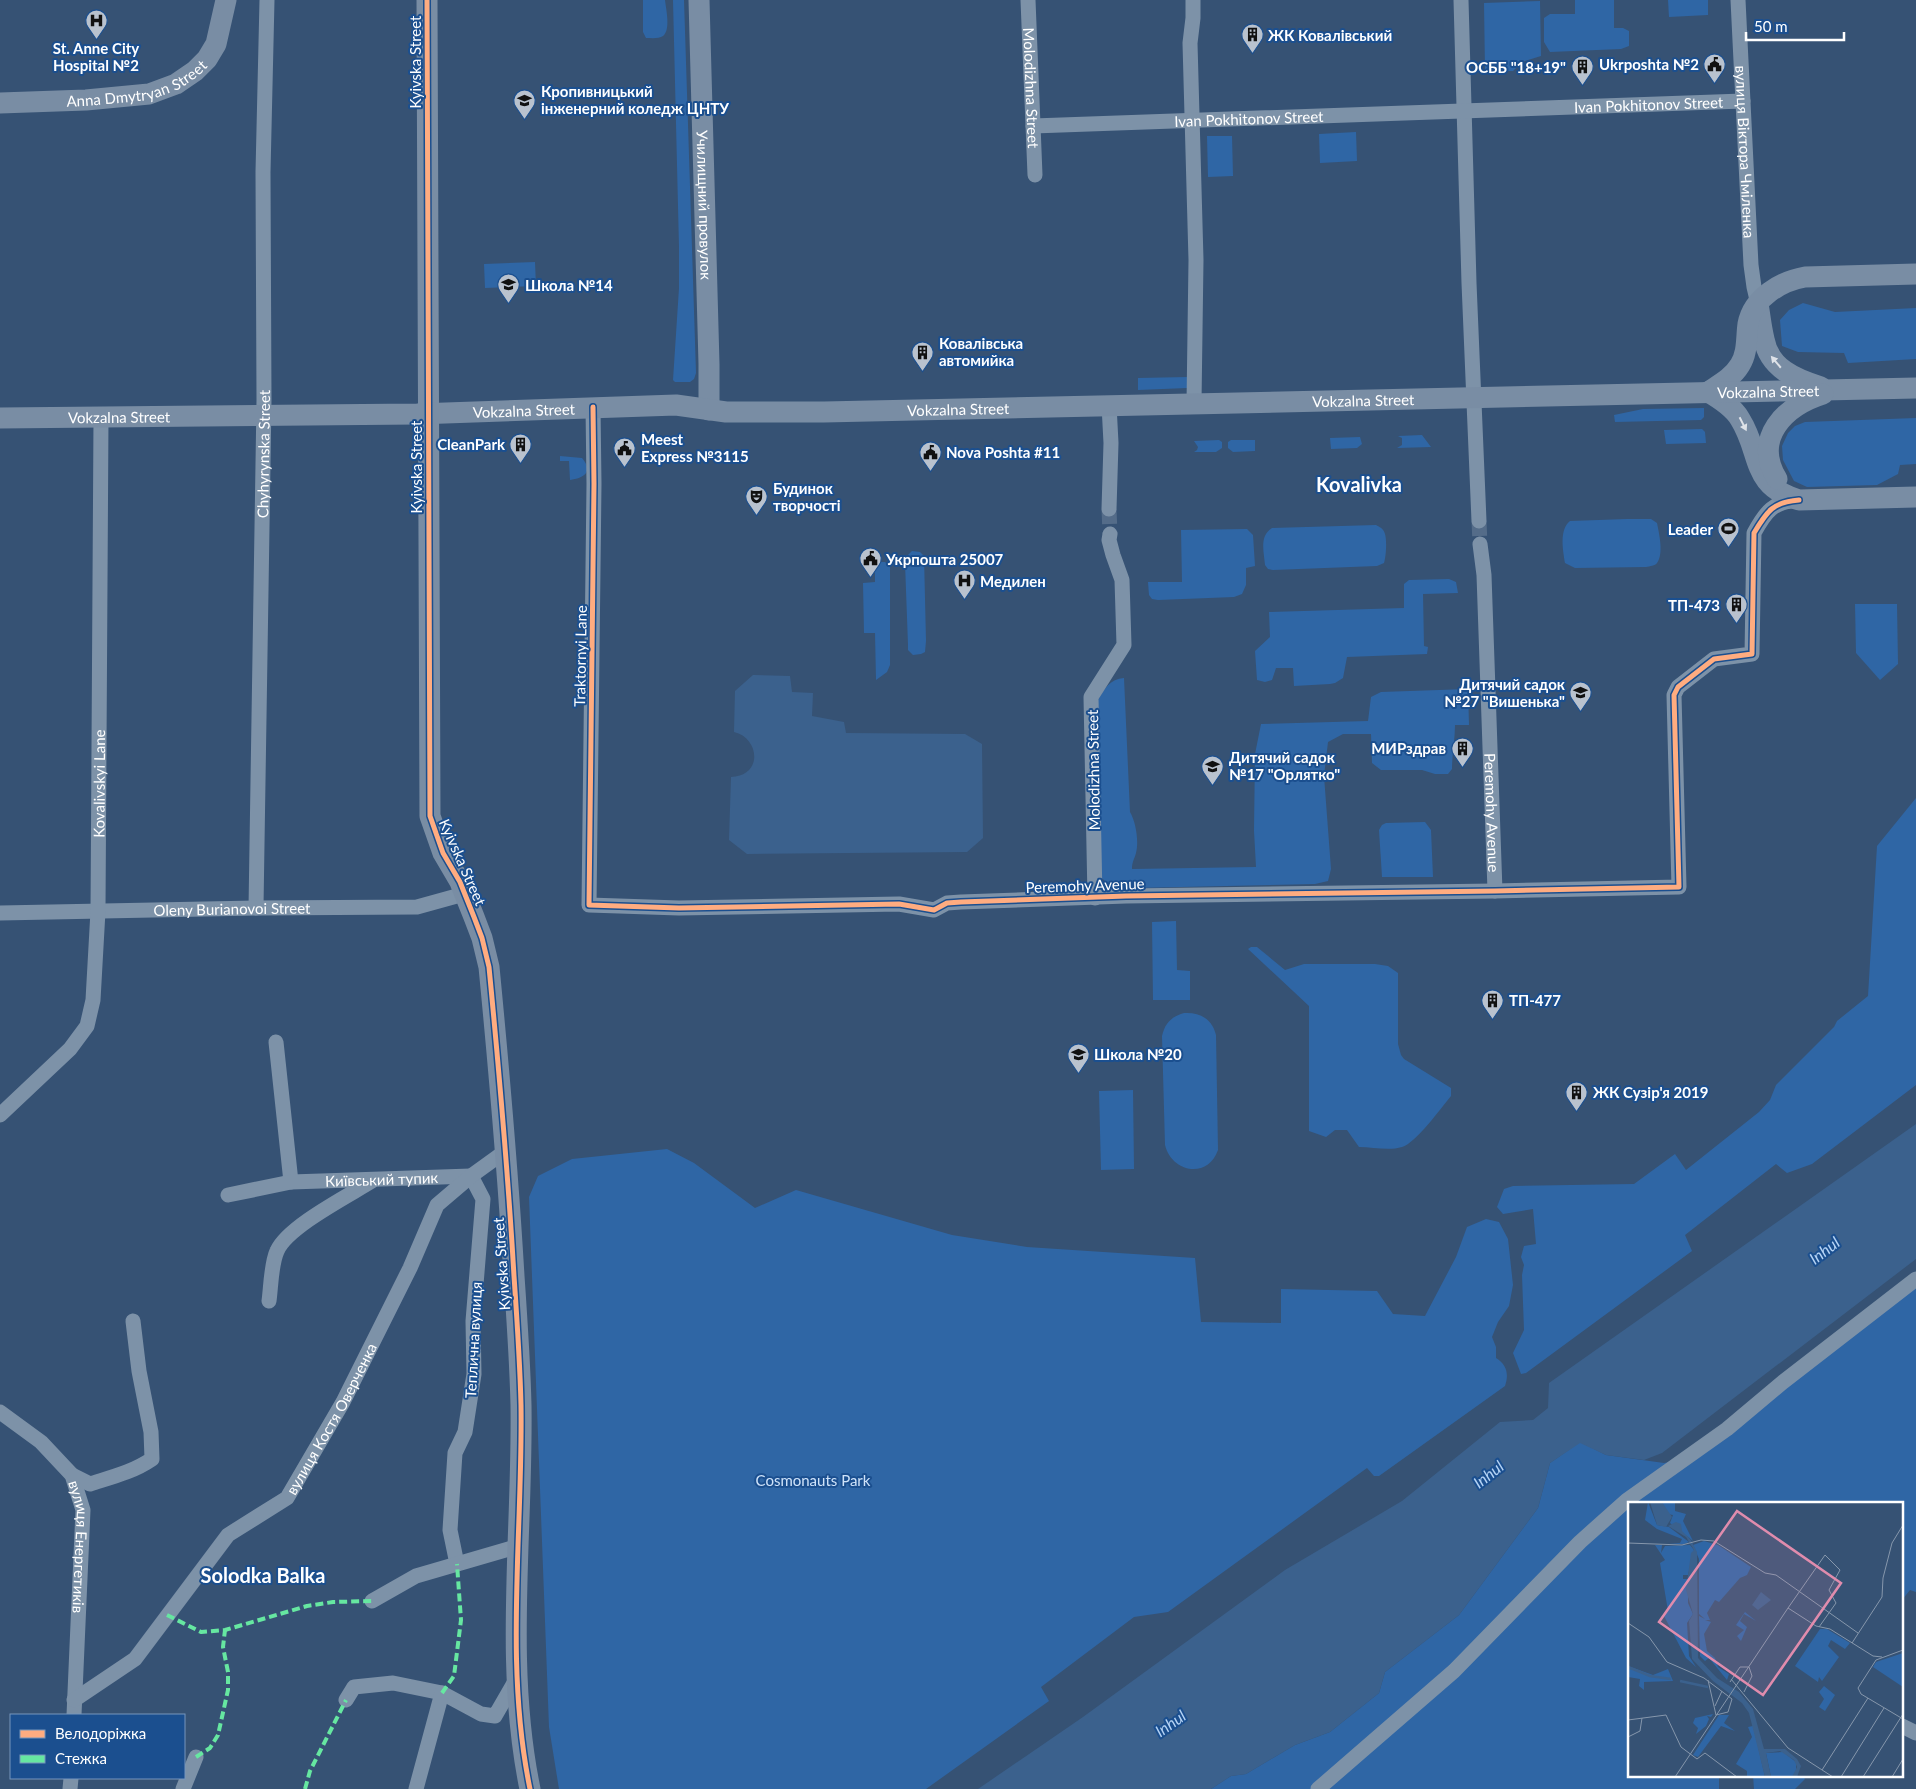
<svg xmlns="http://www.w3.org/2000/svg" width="1916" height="1789" font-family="Lato,sans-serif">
  <rect width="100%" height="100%" fill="#365274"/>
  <g fill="#2f66a5">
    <path d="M643,0h22c1,9 6,30 -2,36 -4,3 -12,2 -17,2l-3,-6z"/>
    <path d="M673,0h11l12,373 -2,6 -4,3h-15l-2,-2 6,-92v-41z"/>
    <path d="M1575,0h39v28h9l6,3v15l-8,3 -71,3 -6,-10v-24l6,-4h25z"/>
    <path d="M1668,0h40v15l-39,2z"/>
    <path d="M1540,1l1,55 -19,6 -9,9h-28l-1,-68z"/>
    <path d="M1356,132l1,29 -37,2 -1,-29z"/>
    <path d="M1207,136h25l1,40 -25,1z"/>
    <path d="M535,262l1,24 -51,2 -1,-24z"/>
    <path d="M1803,303l32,9 81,-4v51l-68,4 -4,-10 -46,-1 -16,-6 -2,-26 9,-10z"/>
    <path d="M1188,377l-1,11 -49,2v-12z"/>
    <path d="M1704,408v9l-3,3 -86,2 -1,-7 29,-6z"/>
    <path d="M1916,418v46l-16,1 -2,9 -21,11 -70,2 -13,-6 -11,-21 -1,-14 6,-13 7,-7 10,-4z"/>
    <path d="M1702,429l3,3 1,11 -40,1 -2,-14z"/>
    <path d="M1422,435l9,12 -34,1 5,-3v-7l-4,-2z"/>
    <path d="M1360,437l2,7 -5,4 -26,1 -1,-11z"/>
    <path d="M1219,440l3,2v6l-6,4h-22l3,-2 1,-3 -4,-6z"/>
    <path d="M1231,440h24v11l-22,1 -5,-4v-6z"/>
    <path d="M560,456l22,2c12,14 2,20 -12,22l-1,-19h-9z"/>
    <path d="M1627,519h24l6,4c2,10 7,31 0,40 -2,3 -7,3 -11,4l-71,1 -10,-5c-2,-13 -6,-33 5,-42z"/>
    <path d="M1376,525c2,1 6,3 7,5 5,5 3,27 1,33l-7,3 -104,4 -5,-1 -3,-4c-1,-13 -6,-29 7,-37z"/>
    <path d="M1247,529l6,6 2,31 -9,2v17l-4,9 -8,3 -76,3 -6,-1 -3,-4 -1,-13h34l-1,-52z"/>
    <path d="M912,551l8,1 4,4 2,85 -1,11 -4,2 -8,1 -5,-5v-5l-3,-82 3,-8z"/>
    <path d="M875,562h10l5,5v98l-3,7 -11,8 -1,-47h-11l-1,-50 12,-1z"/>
    <path d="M1449,579l7,3 2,11 -35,1 1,52 4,1 -1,7 -80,3 -4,21 -8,5 -5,1 -36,2 -1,-18h-17l-4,12 -7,2 -8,-2 -2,-29 15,-14 -1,-25 135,-4v-24l5,-4z"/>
    <path d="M1855,604h42l1,60 -18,16 -24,-27z"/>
    <path d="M1124,678l6,134c6,10 9,30 6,41 -2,7 -4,9 -4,16l124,-2 -2,-36 1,-77 6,-30 107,-3 3,-24 10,-5 87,-3 1,36h-14c0,15 -3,29 -3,44l-4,5h-13l-13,-4h-41l-9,-7 -1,-29h-28l-15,8 -4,34 7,93 -3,12 -13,3 -180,4c-13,-1 -25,0 -34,-11l-3,-177c6,-11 12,-21 26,-22z"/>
    <path d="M1916,798v287l-104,79 -25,9 -11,-9 -91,71 7,16 -166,122 -5,1 -8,-21 11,-23 -2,-55 2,-10 -3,-8 3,-11 12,-2 -3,-35 -30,5 -6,-7 7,-18 9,-3 121,-2 41,-30 11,16 73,-58 11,-12 6,-15 58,-58 3,-6 31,-25 9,-150z"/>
    <path d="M1425,822l6,8 2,47h-51l-3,-47 3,-5 4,-2z"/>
    <path d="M1176,921l1,49 13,1v29h-37l-1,-78z"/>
    <path d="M1251,947h6l28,23 19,-6h71l13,2 10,7v71l3,11 3,4 47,29v8c-10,12 -35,47 -49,51 -13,4 -29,0 -43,0l-12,-17h-12l-9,7 -17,-6v-125l-61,-57z"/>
    <path d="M1184,1013c16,-1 28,6 32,22l2,115c-10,29 -46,23 -53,-5l-3,-109c3,-13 9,-19 22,-23z"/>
    <path d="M1133,1090l1,79 -33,1 -2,-79z"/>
    <path d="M667,1149l27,14 61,45 41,-18 156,45 75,12 168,11 6,64 80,1v-34l96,2 16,23 32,2 31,-59 11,-30 19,-8 13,3 9,17 5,46 -4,21 -11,16 -6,15 4,10v11c11,7 13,16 9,28l-126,90h-5l-7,-8 -199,144 -34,5 -93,70 8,14 -123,88h-367l-10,-62 -20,-530 9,-21 34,-17z"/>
    <path d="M1916,1283v309l-6,-2 -8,10v-97h-272v272h89v14h-508l20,-13 15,-2 49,-29 35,-13 49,-39 6,-21 74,-57 79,-107 12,-45 30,-21 26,13 58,8 29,-5z"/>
    <path d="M1753,1775h49l3,4 -10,10h-41z"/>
  </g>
  <g fill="#3b618d">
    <path d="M753,675l37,1 2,16 21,1 -1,23 32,6 2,11 119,1 17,10 1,94 -16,14 -220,2 -18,-14 2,-63c32,-1 29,-39 3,-45l1,-41z"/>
    <path d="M1916,1124v135l-254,194 -18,7 -38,-5 -26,-12 -30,20 -12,45 -79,107 -74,57 -6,21 -49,39 -35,13 -49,29 -15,2 -20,13h-233l105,-72 202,-147 117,-69 98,-79 33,-2 15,-12 1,-25z"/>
  </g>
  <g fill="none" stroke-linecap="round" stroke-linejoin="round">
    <g stroke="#546c89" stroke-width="15" stroke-dasharray="15 8" stroke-linecap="butt">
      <path d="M1109,509l1,25"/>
      <path d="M1479,521l1,23"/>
    </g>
    <g stroke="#7d92a8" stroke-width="15">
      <path id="s1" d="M1028,0l7,175"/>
      <path d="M1193,0v18l-3,25 6,217 -2,143"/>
      <path d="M1461,0l8,283 10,238"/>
      <path id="s2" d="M1738,0l13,265 3,22 4,17"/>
      <path id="s3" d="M1033,126l710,-25"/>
      <path d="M1109,405l2,38 -2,66"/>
      <path d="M593,407l1,77 -5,421 90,3 220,-4 35,6 13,-7 14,-1 165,-6 369,-5 184,-4 -5,-192 4,-8 36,-28 38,-5 2,-121c12,-22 19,-31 44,-33"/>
      <path id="s4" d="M1480,544l4,31 11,316"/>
      <path d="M1095,898l-4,-201 33,-52 -2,-65 -9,-25 -4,-15 1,-6"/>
      <path id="s5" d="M256,908l8,-508 -1,-228 4,-172"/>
      <path id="s6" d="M0,913l256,-5 161,-1 47,-13"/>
      <path d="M276,1042l15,140"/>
      <path id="s7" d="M0,1115l70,-66 17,-23 6,-26 5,-89 3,-493"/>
      <path id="s8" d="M228,1195l63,-13 180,-6 12,23 -10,122 1,53 -9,58 -10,21 -5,77 7,34"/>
      <path d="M269,1301c2,-14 2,-37 8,-50 10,-24 71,-55 95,-70"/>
      <path id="s9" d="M0,1412l41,30 31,33 11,35 -9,205"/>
      <path d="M72,1475l18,9c22,-7 43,-12 62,-25l-1,-27 -12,-61 -6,-50"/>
      <path d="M372,1601l44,-25 103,-30"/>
      <path id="s10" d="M74,1700l61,-41 93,-124 59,-37 56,-96 67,-134 27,-63 34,-29 36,-26"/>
      <path d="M346,1700l8,-13 39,-4 49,10 39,21 14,2 22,-38"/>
      <path d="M1902,1726l14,7"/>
      <path d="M70,1789l1,-11"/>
      <path d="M183,1789l13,-32"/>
      <path d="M416,1789l26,-96"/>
      <path d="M1318,1789l136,-118 126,-129 47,-42 100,-71 56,-47 133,-103"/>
    </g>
    <g stroke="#798da4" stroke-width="21">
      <path d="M427,0l3,816 13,37 17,29 14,35 8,21 7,29c10,103 19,206 25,309 3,43 6,86 7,129 2,127 -17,258 9,384"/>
      <path id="s11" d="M699,0l10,364v46"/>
      <path id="s12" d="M0,103l86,-3 63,-6 27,-10 19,-13 12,-12 9,-15 10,-44"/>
      <path d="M1758,304c2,11 3,23 6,35 5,29 31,40 57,48"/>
      <path d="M1708,392c12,-8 24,-14 32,-27 8,-13 6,-27 8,-41 5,-27 34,-43 57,-47l111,-3"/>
      <path d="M1708,392c12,7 25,15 32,27 22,35 10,67 59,81l117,-3"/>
      <path id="s13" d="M0,418l417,-4 259,-9 50,7h98l1092,-24"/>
      <path d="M1777,479c-25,-41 8,-73 46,-85"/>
    </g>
    <g stroke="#66e7a1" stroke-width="4" stroke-dasharray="8 4" stroke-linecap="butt">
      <path d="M167,1615l34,17 24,-2 82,-24 26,-4 39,-1"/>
      <path d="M442,1693l12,-17 7,-56 -4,-56"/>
      <path d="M196,1757l14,-9 8,-13 10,-45v-18l-5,-25 2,-17"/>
      <path d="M305,1789l5,-18 36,-71"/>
    </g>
    <defs>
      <g id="cycleway">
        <path d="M427,0l3,816 13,37 17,29 14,35 8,21 7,29c10,103 19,206 25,309 3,43 6,86 7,129 2,127 -17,258 9,384"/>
        <path d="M593,407l1,77 -5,421 90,3 220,-4 35,6 13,-7 14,-1 165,-6 369,-5 184,-4 -5,-192 4,-8 36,-28 38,-5 2,-121c13,-22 19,-31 45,-33"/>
      </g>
    </defs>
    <use href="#cycleway" stroke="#1b4f8f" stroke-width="8"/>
    <use href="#cycleway" stroke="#ffac80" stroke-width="5"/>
  </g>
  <defs><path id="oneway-solid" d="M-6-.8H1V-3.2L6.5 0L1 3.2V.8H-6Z" transform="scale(1.25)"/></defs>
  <g fill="#dee2e8">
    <use href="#oneway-solid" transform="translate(1776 362) rotate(-130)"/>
    <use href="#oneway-solid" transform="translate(1743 424) rotate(63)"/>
  </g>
  <defs>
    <symbol id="hospital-pin" viewBox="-11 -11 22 30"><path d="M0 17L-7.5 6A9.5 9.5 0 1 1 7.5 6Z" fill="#b9c2ce" stroke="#1b4f8f"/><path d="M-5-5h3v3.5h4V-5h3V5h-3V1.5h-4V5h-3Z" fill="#111"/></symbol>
    <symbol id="building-pin" viewBox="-11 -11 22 30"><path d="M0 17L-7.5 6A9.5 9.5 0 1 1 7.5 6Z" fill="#b9c2ce" stroke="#1b4f8f"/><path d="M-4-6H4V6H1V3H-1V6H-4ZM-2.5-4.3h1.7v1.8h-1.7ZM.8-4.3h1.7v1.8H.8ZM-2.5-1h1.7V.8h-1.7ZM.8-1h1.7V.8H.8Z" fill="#111"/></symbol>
    <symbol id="civic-pin" viewBox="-11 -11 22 30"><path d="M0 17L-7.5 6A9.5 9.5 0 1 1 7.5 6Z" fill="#b9c2ce" stroke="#1b4f8f"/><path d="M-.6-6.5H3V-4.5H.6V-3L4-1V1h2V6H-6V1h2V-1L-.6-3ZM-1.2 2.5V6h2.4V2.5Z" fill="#111"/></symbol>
    <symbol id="university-pin" viewBox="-11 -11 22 30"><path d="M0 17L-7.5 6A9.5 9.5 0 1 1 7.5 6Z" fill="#b9c2ce" stroke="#1b4f8f"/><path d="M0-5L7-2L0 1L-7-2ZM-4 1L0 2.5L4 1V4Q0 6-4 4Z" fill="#111"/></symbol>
    <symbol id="school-pin" viewBox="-11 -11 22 30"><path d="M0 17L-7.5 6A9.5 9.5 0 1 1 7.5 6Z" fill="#b9c2ce" stroke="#1b4f8f"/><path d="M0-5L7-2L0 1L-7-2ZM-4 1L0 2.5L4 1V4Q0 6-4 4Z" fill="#111"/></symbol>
    <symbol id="theatre-pin" viewBox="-11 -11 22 30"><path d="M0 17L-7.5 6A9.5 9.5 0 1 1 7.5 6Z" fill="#b9c2ce" stroke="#1b4f8f"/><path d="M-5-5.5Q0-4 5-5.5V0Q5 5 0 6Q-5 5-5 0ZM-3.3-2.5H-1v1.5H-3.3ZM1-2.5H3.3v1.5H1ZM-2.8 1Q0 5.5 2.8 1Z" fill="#111"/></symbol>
    <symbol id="stadium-pin" viewBox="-11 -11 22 30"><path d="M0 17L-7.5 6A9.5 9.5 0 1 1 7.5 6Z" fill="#b9c2ce" stroke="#1b4f8f"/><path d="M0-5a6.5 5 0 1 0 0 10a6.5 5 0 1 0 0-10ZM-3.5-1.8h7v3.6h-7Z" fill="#111"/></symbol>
  </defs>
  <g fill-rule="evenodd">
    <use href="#hospital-pin" x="84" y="8" width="25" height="34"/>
    <use href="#building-pin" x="1240" y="22" width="25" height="34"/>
    <use href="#civic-pin" x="1702" y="52" width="25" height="34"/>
    <use href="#building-pin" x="1570" y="54" width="25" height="34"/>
    <use href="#university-pin" x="512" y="88" width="25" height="34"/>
    <use href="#school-pin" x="496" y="272" width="25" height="34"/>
    <use href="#building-pin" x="910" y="340" width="25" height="34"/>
    <use href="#building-pin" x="508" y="432" width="25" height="34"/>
    <use href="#civic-pin" x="612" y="436" width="25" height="34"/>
    <use href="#civic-pin" x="918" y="440" width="25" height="34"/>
    <use href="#theatre-pin" x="744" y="484" width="25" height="34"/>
    <use href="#stadium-pin" x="1716" y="516" width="25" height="34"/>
    <use href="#civic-pin" x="858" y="546" width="25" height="34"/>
    <use href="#hospital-pin" x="952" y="568" width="25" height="34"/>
    <use href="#building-pin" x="1724" y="592" width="25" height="34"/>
    <use href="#school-pin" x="1568" y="680" width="25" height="34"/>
    <use href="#building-pin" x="1450" y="736" width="25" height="34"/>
    <use href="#school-pin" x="1200" y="754" width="25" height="34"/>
    <use href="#building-pin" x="1480" y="988" width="25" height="34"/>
    <use href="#school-pin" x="1066" y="1042" width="25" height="34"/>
    <use href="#building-pin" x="1564" y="1080" width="25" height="34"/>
  </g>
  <g text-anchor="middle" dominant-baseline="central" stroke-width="4" stroke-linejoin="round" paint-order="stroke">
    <g font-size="15" font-weight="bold" fill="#fff" stroke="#1b4f8f" text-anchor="start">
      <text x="1268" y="35">ЖК Ковалівський</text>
      <text x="96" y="48" text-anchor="middle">St. Anne City<tspan x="96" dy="17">Hospital №2</tspan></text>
      <text x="1699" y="64" text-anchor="end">Ukrposhta №2</text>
      <text x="1566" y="67" text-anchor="end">ОСББ "18+19"</text>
      <text x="541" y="91">Кропивницький<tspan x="541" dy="17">інженерний коледж ЦНТУ</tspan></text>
      <text x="525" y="285">Школа №14</text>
      <text x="939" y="343">Ковалівська<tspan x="939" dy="17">автомийка</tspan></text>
      <text x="641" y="439">Meest<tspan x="641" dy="17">Express №3115</tspan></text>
      <text x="505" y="444" text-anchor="end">CleanPark</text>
      <text x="946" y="452">Nova Poshta #11</text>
      <text x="773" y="488">Будинок<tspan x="773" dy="17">творчості</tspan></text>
      <text x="1713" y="529" text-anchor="end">Leader</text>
      <text x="886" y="559">Укрпошта 25007</text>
      <text x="980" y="581">Медилен</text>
      <text x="1720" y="605" text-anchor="end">ТП-473</text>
      <text x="1565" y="684" text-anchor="end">Дитячий садок<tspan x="1565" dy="17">№27 "Вишенька"</tspan></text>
      <text x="1446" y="748" text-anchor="end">МИРздрав</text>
      <text x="1229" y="757">Дитячий садок<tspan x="1229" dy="17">№17 "Орлятко"</tspan></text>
      <text x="1509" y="1000">ТП-477</text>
      <text x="1094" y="1054">Школа №20</text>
      <text x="1593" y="1092">ЖК Сузір'я 2019</text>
    </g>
    <g font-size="15" fill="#fff" stroke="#1b4f8f">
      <text transform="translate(415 62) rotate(-90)">Kyivska Street</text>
      <text stroke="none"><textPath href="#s12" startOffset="140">Anna Dmytryan Street</textPath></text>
      <text stroke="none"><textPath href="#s1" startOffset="88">Molodizhna Street</textPath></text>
      <text stroke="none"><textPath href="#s3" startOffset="616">Ivan Pokhitonov Street</textPath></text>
      <text stroke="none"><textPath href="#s3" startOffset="216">Ivan Pokhitonov Street</textPath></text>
      <text stroke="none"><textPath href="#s2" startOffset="152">вулиця Віктора Чміленка</textPath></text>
      <text stroke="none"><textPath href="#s11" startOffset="205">Училищний провулок</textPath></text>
      <text stroke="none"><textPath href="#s13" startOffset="1769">Vokzalna Street</textPath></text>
      <text stroke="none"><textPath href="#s13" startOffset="1364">Vokzalna Street</textPath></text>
      <text stroke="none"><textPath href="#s13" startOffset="959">Vokzalna Street</textPath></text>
      <text stroke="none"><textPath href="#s13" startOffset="524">Vokzalna Street</textPath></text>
      <text stroke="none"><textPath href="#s13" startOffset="119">Vokzalna Street</textPath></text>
      <text stroke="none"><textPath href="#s5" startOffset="454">Chyhyrynska Street</textPath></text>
      <text transform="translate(416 467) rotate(-90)">Kyivska Street</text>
      <text transform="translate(580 656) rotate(-89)">Traktornyi Lane</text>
      <text transform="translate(1093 770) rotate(-91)">Molodizhna Street</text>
      <text stroke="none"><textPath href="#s7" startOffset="368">Kovalivskyi Lane</textPath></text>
      <text stroke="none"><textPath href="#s4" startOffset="269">Peremohy Avenue</textPath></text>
      <text transform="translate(463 862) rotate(66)">Kyivska Street</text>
      <text transform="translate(1085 885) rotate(-2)">Peremohy Avenue</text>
      <text stroke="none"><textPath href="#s6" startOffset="232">Oleny Burianovoi Street</textPath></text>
      <text stroke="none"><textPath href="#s8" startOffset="155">Київський тупик</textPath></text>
      <text transform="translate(501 1264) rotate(-94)">Kyivska Street</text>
      <text transform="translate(473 1340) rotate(-87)">Теплична вулиця</text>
      <text stroke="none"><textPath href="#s10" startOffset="389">вулиця Костя Оверченка</textPath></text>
      <text stroke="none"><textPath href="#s9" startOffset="169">вулиця Енергетиків</textPath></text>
    </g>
    <g font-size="15" fill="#cfe3fa" stroke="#1b4f8f">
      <text x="813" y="1480">Cosmonauts Park</text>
    </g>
    <g font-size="16" font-style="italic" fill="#b5d3f5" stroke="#1b4f8f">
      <text transform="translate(1824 1250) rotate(-37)">Inhul</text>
      <text transform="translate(1488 1474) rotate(-38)">Inhul</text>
      <text transform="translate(1170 1723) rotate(-35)">Inhul</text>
    </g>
    <g font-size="20" font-weight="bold" fill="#fff" stroke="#1b4f8f">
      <text x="1359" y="484">Kovalivka</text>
      <text x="263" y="1575">Solodka Balka</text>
    </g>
  </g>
  <g transform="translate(1628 1502)">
    <rect width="275" height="275" fill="#365274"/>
    <path d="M20,0l9,23 12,2 20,15 -5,2h-15l11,-1 2,-4 -25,-10 -12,-9zM34,0h13v9l11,3 -3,7 10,20 -23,-18 3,-8 -6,-1zM76,39l14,4 33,22 -4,8 -7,3 -21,24 -4,-2 -8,13 3,7h-5l6,2 -7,12 3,17 8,7 3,9 11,7 -2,6 -18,-22 -4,3 -5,-5 -1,-40 6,3 -6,-5v-55l-6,-14zM27,43h7l-1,8 4,-7 25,-1 4,5 -6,25h-5v4h5v24l5,11 -6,9 2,33 7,11 -10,-9 -22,-42 4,-5 -8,-48 5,-3zM117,110l11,9 -12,-7 -4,7 7,6 -6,14 -4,-5 7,-6 -8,-5zM192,127h7l23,14 -5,6 -14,-9 -3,6 11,11 -17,24 -3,-4 -1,5 -23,-16zM275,151v34l-30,-20 3,-5zM0,164l25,9 15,-6 5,12 -29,1v8l-5,-4 1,-7 -12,-2zM196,184l11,9 -10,16 -6,-4 5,-8 -5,-7zM85,212l-2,3 -4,-1 2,3 -3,7 -10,8 2,-6 -5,-5 2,-5zM91,213h10l-5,8 11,8 -14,-5 -23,31 -5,-2zM125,224l3,12 9,39h-18v-6l-11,-7 16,-27 -4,-10zM155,250l13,10v10l-4,5h-21l-5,-24z" fill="#2f66a5"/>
    <path d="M22,0h12l10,15 -6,10 -9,-2zM48,20l5,2 1,7 9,9 6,12 1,106 19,20 22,14 14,17 11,40h21l12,10 4,7 -4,11h-5l5,-10 -3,-7 -14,-9 -14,2 5,24h-6l-16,-64 -7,-10 -29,-22 -21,-22 -3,-38 4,-7 -7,-24 5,-37 3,-3 -8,-13 -18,-11zM133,90l10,8 -13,10 -6,-5z" fill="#3b618d"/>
    <path fill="none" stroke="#3b618d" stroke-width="2.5" d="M0,165l22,9 21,3M52,179l28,6"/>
    <path fill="none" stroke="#8697ac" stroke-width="1" d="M0,41l54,2 19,-5 13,1 51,32 11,2 82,58M160,106l37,-53 15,15 -11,20 7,13 -17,24M0,121l21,14 18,25 37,16 28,21 -4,13 -12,3M224,141l30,-46 1,-19 9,-35 11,-18M275,148l-27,10 -18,28 3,6 42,25M103,177l57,69 45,29M80,178l8,35M102,180l10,-15h9M116,190l8,-16 -3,-9M87,204l7,-15M0,218l38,-5 15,32 16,12 8,-6 32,24M0,235l12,-6 2,-13M194,268l46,-72M47,275l113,-169 28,18 14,3 43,27 9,1M213,275l43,-69M235,275l40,-63M264,275l11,-18"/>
    <path fill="#e08cad" fill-opacity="0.15" stroke="#e08cad" stroke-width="2.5" d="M109,9l104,72 -78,112 -104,-73z"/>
    <rect width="275" height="275" fill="none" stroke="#fff" stroke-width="2.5"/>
  </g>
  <rect x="10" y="1714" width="175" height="65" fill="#1b4f8f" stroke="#7695bc"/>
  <rect x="20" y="1730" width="25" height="8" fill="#ffac80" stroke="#7695bc"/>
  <text x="55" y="1739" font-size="15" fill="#ffffff">Велодоріжка</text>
  <rect x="20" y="1755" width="25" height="8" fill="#66e7a1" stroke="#7695bc"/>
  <text x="55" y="1764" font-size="15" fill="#ffffff">Стежка</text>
  <path d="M1746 32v8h98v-8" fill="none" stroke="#ffffff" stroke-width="2.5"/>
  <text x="1754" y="32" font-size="15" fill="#ffffff" stroke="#1b4f8f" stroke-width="4" paint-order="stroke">50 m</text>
</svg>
